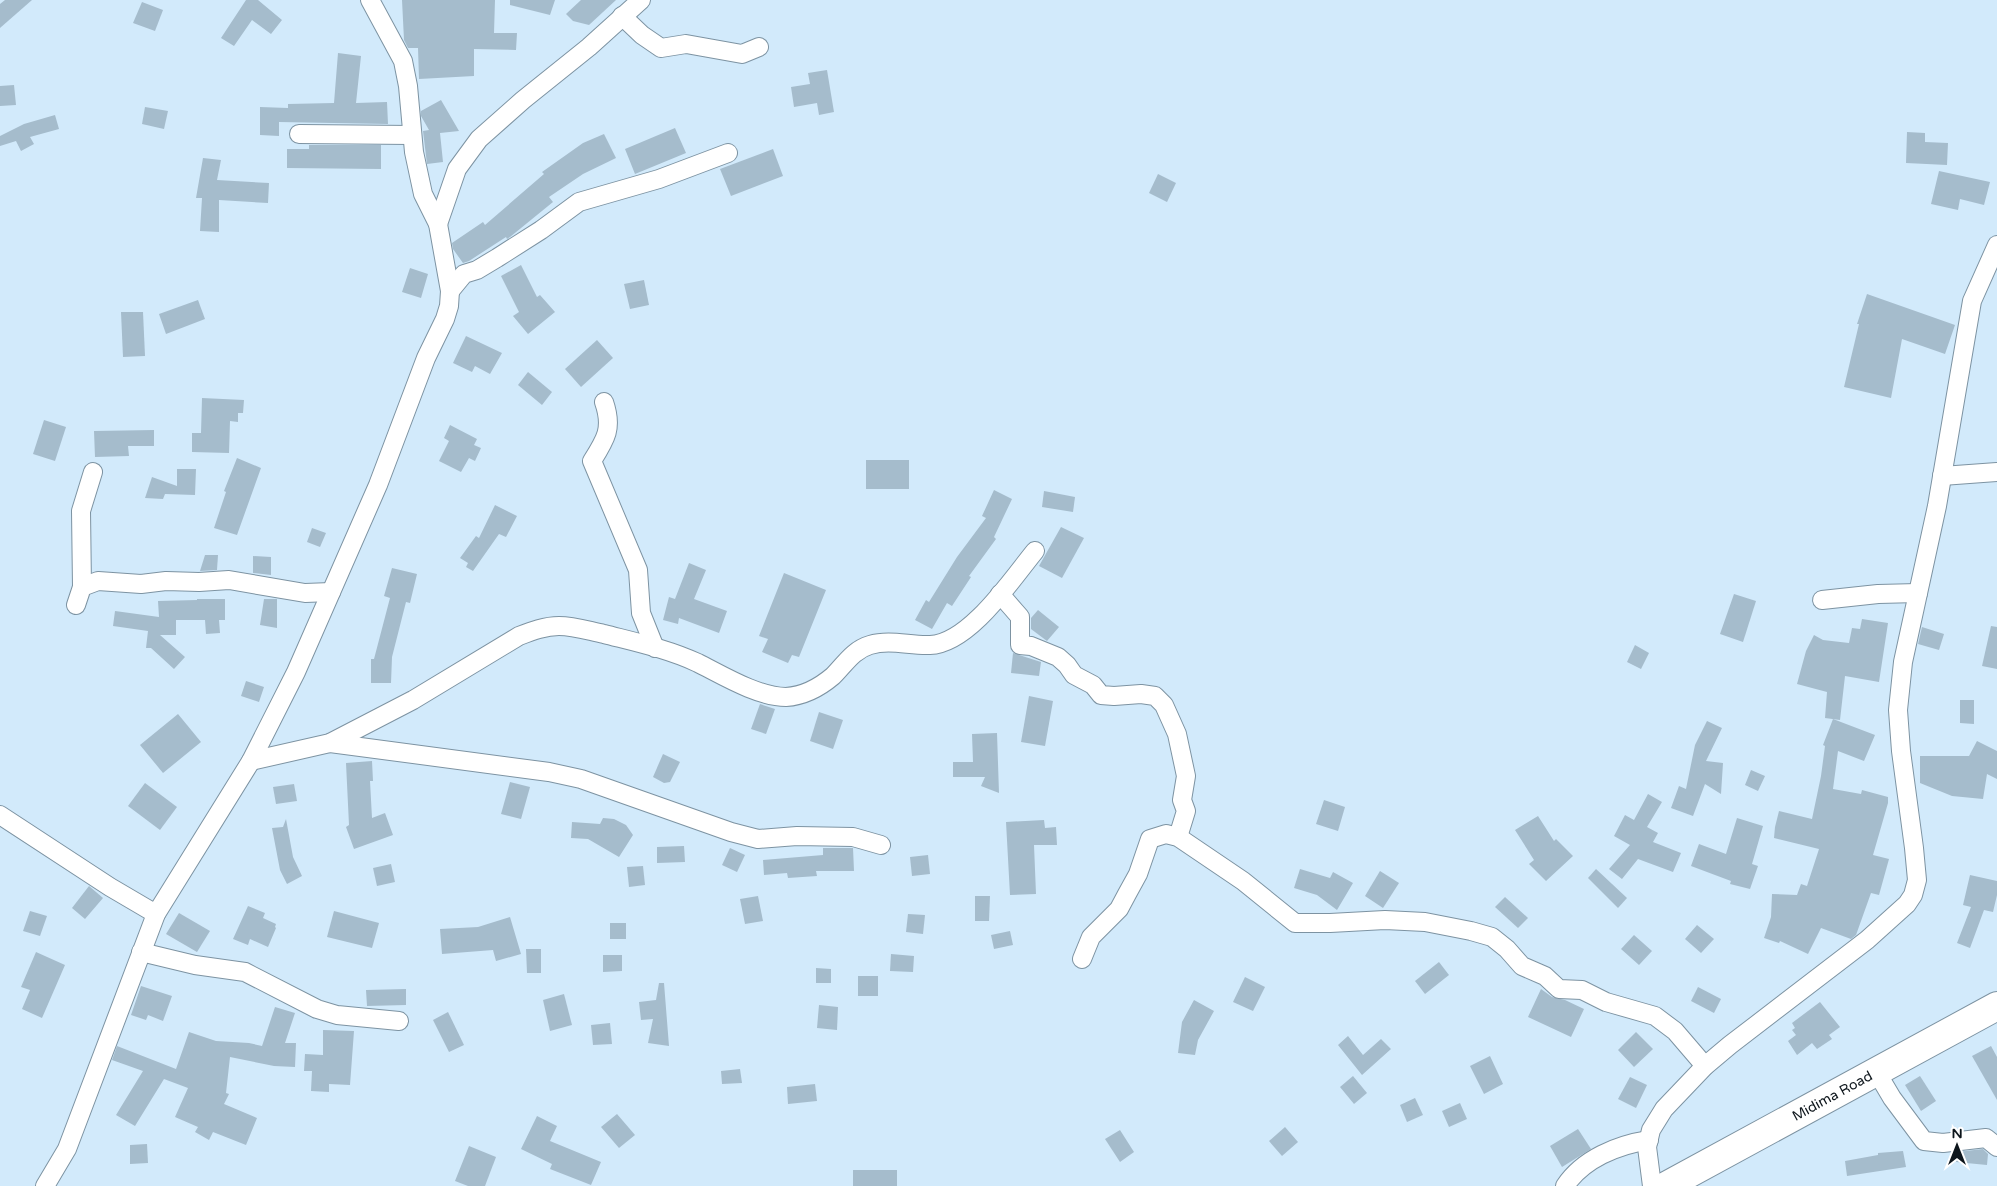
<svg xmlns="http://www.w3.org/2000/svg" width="1997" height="1186" font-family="'Varela Round',sans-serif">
  <rect width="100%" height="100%" fill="#d2eafb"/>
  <g fill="#a5bccc">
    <path d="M5,0h27l-32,28v-24z"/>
    <path d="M246,0h12l24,20 -11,14 -19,-14 -18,26 -13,-8z"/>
    <path d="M402,0h93l-1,33h23l-1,17 -42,-1v27l-55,3 -1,-31h-10l-4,-8z"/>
    <path d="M510,0h45l-5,15 -40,-10z"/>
    <path d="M581,0h35l-27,25 -16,-4 -7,-7z"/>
    <path d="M142,2l21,8 -8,21 -22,-8z"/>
    <path d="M338,53l23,3 -5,47 31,-1 1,22 -109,-2v14l-19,-1v-28l28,1v-4l46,-1z"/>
    <path d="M827,70l7,42 -15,3 -2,-12 -23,4 -3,-20 19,-3 -2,-11z"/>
    <path d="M14,85l2,20 -16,1v-20z"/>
    <path d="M441,100l18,31 -19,2 3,29 -16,2 -4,-33 6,-1 -8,-14v-5z"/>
    <path d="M145,107l23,4 -4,18 -22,-5z"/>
    <path d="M55,115l4,14 -29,8 4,7 -13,7 -5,-10 -16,5v-10l24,-12z"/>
    <path d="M675,128l11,25 -51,21 -10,-25z"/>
    <path d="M1907,132l18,1v9l23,1 -1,22 -41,-2z"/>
    <path d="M604,134l12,24 -33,16 -34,23 4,5 -43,35 -3,2 -1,-2 -37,24 -6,2 -10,-14 -1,-6 31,-21 2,3 59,-51 -2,-2 41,-29z"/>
    <path d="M309,145h72v24l-94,-1v-19h22z"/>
    <path d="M773,149l10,27 -52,20 -11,-27z"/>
    <path d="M203,158l18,2 -4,20 52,3 -1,20 -49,-3v32l-19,-1 2,-33h-6z"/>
    <path d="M1939,171l51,11 -6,23 -24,-6 -2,11 -27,-6z"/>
    <path d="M1158,174l18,9 -9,19 -18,-9z"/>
    <path d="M521,265l16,32 3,-2 15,17 -27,22 -15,-18 6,-4 -18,-36z"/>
    <path d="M410,268l18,6 -7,24 -19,-6z"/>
    <path d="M644,280l5,25 -19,4 -6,-25z"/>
    <path d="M1867,294l88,31 -10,29 -43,-15 -11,59 -47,-11 15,-63h-2z"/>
    <path d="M198,300l7,19 -39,15 -7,-20z"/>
    <path d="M121,312h22l2,44 -22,1z"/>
    <path d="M466,336l36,17 -12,21 -15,-8 -3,6 -19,-9z"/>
    <path d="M597,340l16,18 -32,29 -16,-18z"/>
    <path d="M528,372l24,20 -10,13 -24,-20z"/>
    <path d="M202,398l42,2 -1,13h-5v9l-8,-1 -1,32 -37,-1v-19h9z"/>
    <path d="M44,420l22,7 -11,34 -22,-7z"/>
    <path d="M450,425l27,14 -3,6 7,3 -6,13 -6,-3 -8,14 -22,-11 10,-20 -5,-3z"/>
    <path d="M154,430v16h-26l1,10 -34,1 -1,-26z"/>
    <path d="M237,458l24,10 -24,67 -23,-7 12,-36 -2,-1z"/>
    <rect x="866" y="460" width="43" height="29"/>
    <path d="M177,469h19l-1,26 -30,-1 -2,5 -18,-1 7,-21 25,9z"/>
    <path d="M994,490l18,9 -18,38 2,2 -27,37 2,1 -19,29 -5,-3 -15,26 -17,-9 11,-20 3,2 28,-45 29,-39 -4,-2z"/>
    <path d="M1044,491l31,6 -2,15 -31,-5z"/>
    <path d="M495,505l22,11 -11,21 -7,-3 -26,37 -7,-4 2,-4 -8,-5 16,-22 3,2z"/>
    <path d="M1061,527l23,11 -22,40 -23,-12z"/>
    <path d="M312,528l14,5 -6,14 -13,-5z"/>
    <path d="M205,555h13l-1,15 -17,1z"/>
    <path d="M253,556l18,1v18l-18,-2z"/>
    <path d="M689,563l17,7 -12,29 33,12 -8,22 -40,-15 -1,6 -15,-4 6,-23 6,2z"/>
    <path d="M392,568l25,6 -7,29 -4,-1 -14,55 -1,26h-20v-24h3l16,-61 -6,-2z"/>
    <path d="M784,573l42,17 -27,67 -7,-2 -4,8 -26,-11 6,-13 -9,-3z"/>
    <path d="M1734,594l22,7 -13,41 -23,-8z"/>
    <path d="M197,599h28v21h-6l1,13 -14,1 -1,-14h-29v15h-16l25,22 -11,12 -23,-21h-5l2,-17 -35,-5 2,-15 44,6 -1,-16 39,-1z"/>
    <path d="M264,599h13v29l-17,-3z"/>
    <path d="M1038,610l21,17 -12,14 -16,-12v-11z"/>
    <path d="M1862,619l26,4 -9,59 -34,-6 -5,44 -15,-2 2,-26 -30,-8 9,-33 8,-16 9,5 26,3 3,-15 8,1z"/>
    <path d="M1991,626l6,1v42l-15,-3z"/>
    <path d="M1922,627l22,7 -5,16 -21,-6z"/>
    <path d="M1635,645l14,8 -8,16 -14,-7z"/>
    <path d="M1013,653l28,9 -2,14 -28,-3z"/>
    <path d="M246,681l18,6 -5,15 -18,-6z"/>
    <path d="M1029,696l24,5 -8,45 -24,-4z"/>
    <path d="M1960,700h14v24l-14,-1z"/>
    <path d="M760,704l15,5 -9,25 -15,-5z"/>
    <path d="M819,712l24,8 -10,29 -23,-8z"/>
    <path d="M178,714l23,28 -38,31 -23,-28z"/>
    <path d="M1833,719l42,16 -11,26 -26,-10 -5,38 28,5 1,-4 26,7v6l-15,52 16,4 -10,36 -8,-2 -15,42 -5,4 -30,-11 -13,26 -28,-13 -1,2 -15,-5 7,-21 1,-23 25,1 4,-11 6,2 12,-37 -45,-11 1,-11 4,-16 33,8 9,-43 4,-30 -2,-1z"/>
    <path d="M1707,721l15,7 -16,33 17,2 -2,31 -16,-10 -12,32 -22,-8 8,-22 7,3 9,-44z"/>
    <path d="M997,733l2,60 -18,-7 4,-9h-32v-15h20l-1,-28z"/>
    <path d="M1977,741l20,10v28l-10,-5 -4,25 -31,-3 -32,-13v-27h49z"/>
    <path d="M663,754l17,8 -10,20 -6,1 -11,-6z"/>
    <path d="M372,761l1,20h-3l2,37 13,-5 8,22 -39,14 -8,-22 3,-2 -3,-62z"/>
    <path d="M1751,770l14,6 -7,15 -13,-6z"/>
    <path d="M510,782l20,5 -9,32 -20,-5z"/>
    <path d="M145,783l32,24 -17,23 -32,-24z"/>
    <path d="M294,784l3,17 -21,3 -3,-17z"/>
    <path d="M1648,794l14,8 -15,25 11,6 -5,9 28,11 -8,19 -35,-13 -16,20 -13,-10 21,-24 -16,-9 11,-21 9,5z"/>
    <path d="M1324,800l21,7 -7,24 -22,-7z"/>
    <path d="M1538,816l16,25 2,-2 17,17 -27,25 -17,-17 5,-4 -19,-30z"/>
    <path d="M603,818l11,1 12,6 7,10 -14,22 -31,-18 -17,-1 1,-16 28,2z"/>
    <path d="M1737,818l26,8 -11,38 6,2 -8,23 -20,-5 1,-3 -40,-15 8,-22 27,10z"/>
    <path d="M286,819l7,38 9,19 -15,8 -7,-14 -8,-42 11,-1z"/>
    <path d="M1044,820l1,8 11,-1 1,18h-23l2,49 -26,1 -4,-73z"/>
    <path d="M684,846l1,16 -28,1v-16z"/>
    <path d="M730,848l15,7 -8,17 -15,-7z"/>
    <path d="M823,848h30l1,23h-38l1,5 -29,2 -1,-5 -23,2 -1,-15 60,-5z"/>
    <path d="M928,855l2,19 -18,2 -2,-19z"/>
    <path d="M391,864l4,18 -18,4 -4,-18z"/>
    <path d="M643,866l2,19 -16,2 -2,-20z"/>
    <path d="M1300,869l30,9 3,-6 20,11 -16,27 -20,-15 -23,-7z"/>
    <path d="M1596,869l31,29 -9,10 -30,-30z"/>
    <path d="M1380,871l19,12 -16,25 -18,-12z"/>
    <path d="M1970,875l27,6v14l-4,17 -9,-2 -14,38 -13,-5 14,-36 -8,-2z"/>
    <path d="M89,886l14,12 -18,21 -13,-11z"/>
    <path d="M758,896l5,25 -18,3 -5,-25z"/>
    <path d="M975,896h15l-1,25h-14z"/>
    <path d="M1505,897l23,21 -10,10 -23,-21z"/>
    <path d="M248,906l17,7 -2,5 13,6 -1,3 1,1 -8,19 -18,-8 -2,6 -15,-6z"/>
    <path d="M30,911l17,5 -7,20 -17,-5z"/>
    <path d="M334,911l45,12 -7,25 -45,-11z"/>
    <path d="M179,913l31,18 -13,21 -31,-18z"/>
    <path d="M908,914l17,1 -2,19 -17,-2z"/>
    <path d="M510,917l11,37 -25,7 -3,-11 -51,4 -2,-25 38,-2z"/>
    <rect x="610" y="923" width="16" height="16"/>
    <path d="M1697,925l17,14 -13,14 -16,-14z"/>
    <path d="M1010,931l3,14 -19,4 -3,-14z"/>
    <path d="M1634,935l18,16 -13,14 -18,-16z"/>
    <path d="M526,949h15v24h-14z"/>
    <path d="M36,952l29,13 -23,53 -20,-9 8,-19 -9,-3z"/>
    <path d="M891,954l23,2 -1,16 -23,-1z"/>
    <path d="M603,955h19v16l-19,1z"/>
    <path d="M1439,962l10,13 -24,19 -10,-13z"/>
    <path d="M816,968l15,1v14h-15z"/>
    <rect x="858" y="976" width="20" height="20"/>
    <path d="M1245,977l20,10 -12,24 -20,-9z"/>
    <path d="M659,983h5l5,63 -21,-3 5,-24 -12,1 -2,-18 17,-2z"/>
    <path d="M141,986l31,10 -9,25 -15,-6 -2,5 -15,-5z"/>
    <path d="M1698,987l23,12 -7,14 -23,-12z"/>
    <path d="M406,989v16l-39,1 -1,-16z"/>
    <path d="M1541,989l11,8 13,3 19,9 -13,28 -43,-20z"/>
    <path d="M564,994l8,31 -22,6 -7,-31z"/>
    <path d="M1194,1000l20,11 -16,29 -3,15 -17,-2 4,-31z"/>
    <path d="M1820,1002l20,25 -11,8 3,4 -15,10 -5,-6 -15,12 -9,-14 8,-6 -4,-5 3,-2 -3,-5z"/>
    <path d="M819,1005l19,2 -1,23 -20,-2z"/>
    <path d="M275,1007l20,6 -10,30h11l-1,24 -21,-1 -44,-9 -4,36 3,1 -5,10 33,14 -11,27 -33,-13 -4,8 -14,-8 3,-5 -23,-10 13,-29 -24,-9 -29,47 -19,-11 27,-44 -31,-11 5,-14 59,23 13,-37 27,9 33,2 13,3z"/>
    <path d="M448,1012l16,33 -15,7 -16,-32z"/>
    <path d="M610,1023l2,21 -19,1 -2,-20z"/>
    <path d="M323,1030l31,1 -4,54 -21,-1v8l-18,-1 1,-20h-8l1,-17 18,1z"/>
    <path d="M1636,1032l17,17 -19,18 -16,-17z"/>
    <path d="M1348,1036l15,19 18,-16 10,10 -29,26 -24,-30z"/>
    <path d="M1991,1046l6,11v43l-25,-44z"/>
    <path d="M1490,1056l13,28 -19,10 -14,-28z"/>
    <path d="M740,1069l2,14 -20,1 -1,-13z"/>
    <path d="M1353,1076l14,17 -13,11 -14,-17z"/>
    <path d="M1920,1076l16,25 -15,10 -16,-26z"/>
    <path d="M1630,1077l17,8 -11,23 -18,-9z"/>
    <path d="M815,1084l2,17 -29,3 -1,-17z"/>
    <path d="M1415,1098l8,17 -16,7 -7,-17z"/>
    <path d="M1460,1103l7,16 -18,8 -7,-16z"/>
    <path d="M617,1114l18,21 -16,13 -18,-21z"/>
    <path d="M537,1116l20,10 -7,15 51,21 -10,23 -41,-16 2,-5 -31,-15z"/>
    <path d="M1285,1127l13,15 -16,14 -13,-15z"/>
    <path d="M1578,1129l13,20 -29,18 -12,-21z"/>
    <path d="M1120,1130l14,22 -14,10 -15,-23z"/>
    <path d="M147,1144l1,19 -18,1v-19z"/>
    <path d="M469,1146l27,11 -11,29h-17l-13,-5z"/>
    <path d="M1983,1149l5,5 -1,11 -31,-3 1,-10z"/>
    <path d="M1903,1151l3,16 -59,9 -2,-15 33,-6v-2z"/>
    <rect x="853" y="1170" width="44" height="16"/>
  </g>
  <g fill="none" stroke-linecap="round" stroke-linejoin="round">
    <defs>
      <g id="street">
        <path d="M622,16l20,19 19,13 25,-4 56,10 17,-7"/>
        <path d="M299,134l113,1"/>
        <path d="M438,224l19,-55 22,-30 44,-39 66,-53 52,-47"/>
        <path d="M450,291l14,-17 13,-4 20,-12 44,-28 38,-28 80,-23 69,-26"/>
        <path d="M604,402c9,26 2,37 -12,59l46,109 3,43 14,35"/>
        <path d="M1942,476l55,-4"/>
        <path d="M82,587l-1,-76 12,-39"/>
        <path d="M1000,594l20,23v28l11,1 27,11 9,8 7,10 19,10 8,10 13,1 27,-2 14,2 9,9 13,29 9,42 -4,24 4,11 -8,26"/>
        <path d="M1822,600l56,-6 40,-1"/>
        <path d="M76,605l6,-18 16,-6 43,3 25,-3 33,1 30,-2 76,13 26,-1"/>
        <path d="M330,743l219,29 32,7 150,53 27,7 39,-3 56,1 28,8"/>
        <path d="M251,761l79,-18 83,-43 106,-64c13,-5 26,-10 40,-10 15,0 30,5 45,8 31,8 64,15 94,29 24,12 60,34 88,34 17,-1 34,-10 47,-21 12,-12 20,-26 37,-31 20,-6 40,1 60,0 39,-1 82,-66 105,-94"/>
        <path d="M0,815l110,72 46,27"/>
        <path d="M141,952l54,13 50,7 72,37 20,6 62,6"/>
        <path d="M1082,959l9,-22 28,-28 8,-15 11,-20 12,-35 16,-5 12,3 65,44 52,42h35l55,-3 40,2 46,9 21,6 15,12 15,17 23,10 14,13 23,1 24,12 49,14 20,15 30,35"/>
        <path d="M1876,1071l16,27 32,43 19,2 43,-5 11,9"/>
        <path d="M45,1186l22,-37 89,-235 95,-153 45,-89 82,-187 48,-127 19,-39 4,-13 1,-15 -12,-67 -15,-30 -9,-42 -6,-66 -5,-25 -33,-61"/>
        <path d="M1565,1186c18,-27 52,-41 84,-46"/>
        <path d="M1652,1186l-5,-39 4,-17 13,-21 41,-43 25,-21 137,-105 40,-36 6,-9 4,-15 -3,-32 -13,-97 -3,-41 5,-48 34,-156 35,-205 25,-56"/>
      </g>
      <g id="primary">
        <path id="s1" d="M1666,1186l331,-180"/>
      </g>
    </defs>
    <use href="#street" stroke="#7d93a2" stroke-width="20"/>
    <use href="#primary" stroke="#7d93a2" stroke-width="30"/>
    <use href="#street" stroke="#fff" stroke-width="18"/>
    <use href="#primary" stroke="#fff" stroke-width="28"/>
  </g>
  <g text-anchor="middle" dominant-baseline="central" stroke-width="4" stroke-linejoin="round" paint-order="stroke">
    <g font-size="14" fill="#0d151b" stroke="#fff">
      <text stroke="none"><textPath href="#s1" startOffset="189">Midima Road</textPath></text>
    </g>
  </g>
  <g transform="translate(1957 1146)" stroke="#ffffff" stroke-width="4" paint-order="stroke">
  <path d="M0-4L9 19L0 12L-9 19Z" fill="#0d151b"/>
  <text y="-8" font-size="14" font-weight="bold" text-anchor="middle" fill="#0d151b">N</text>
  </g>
</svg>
